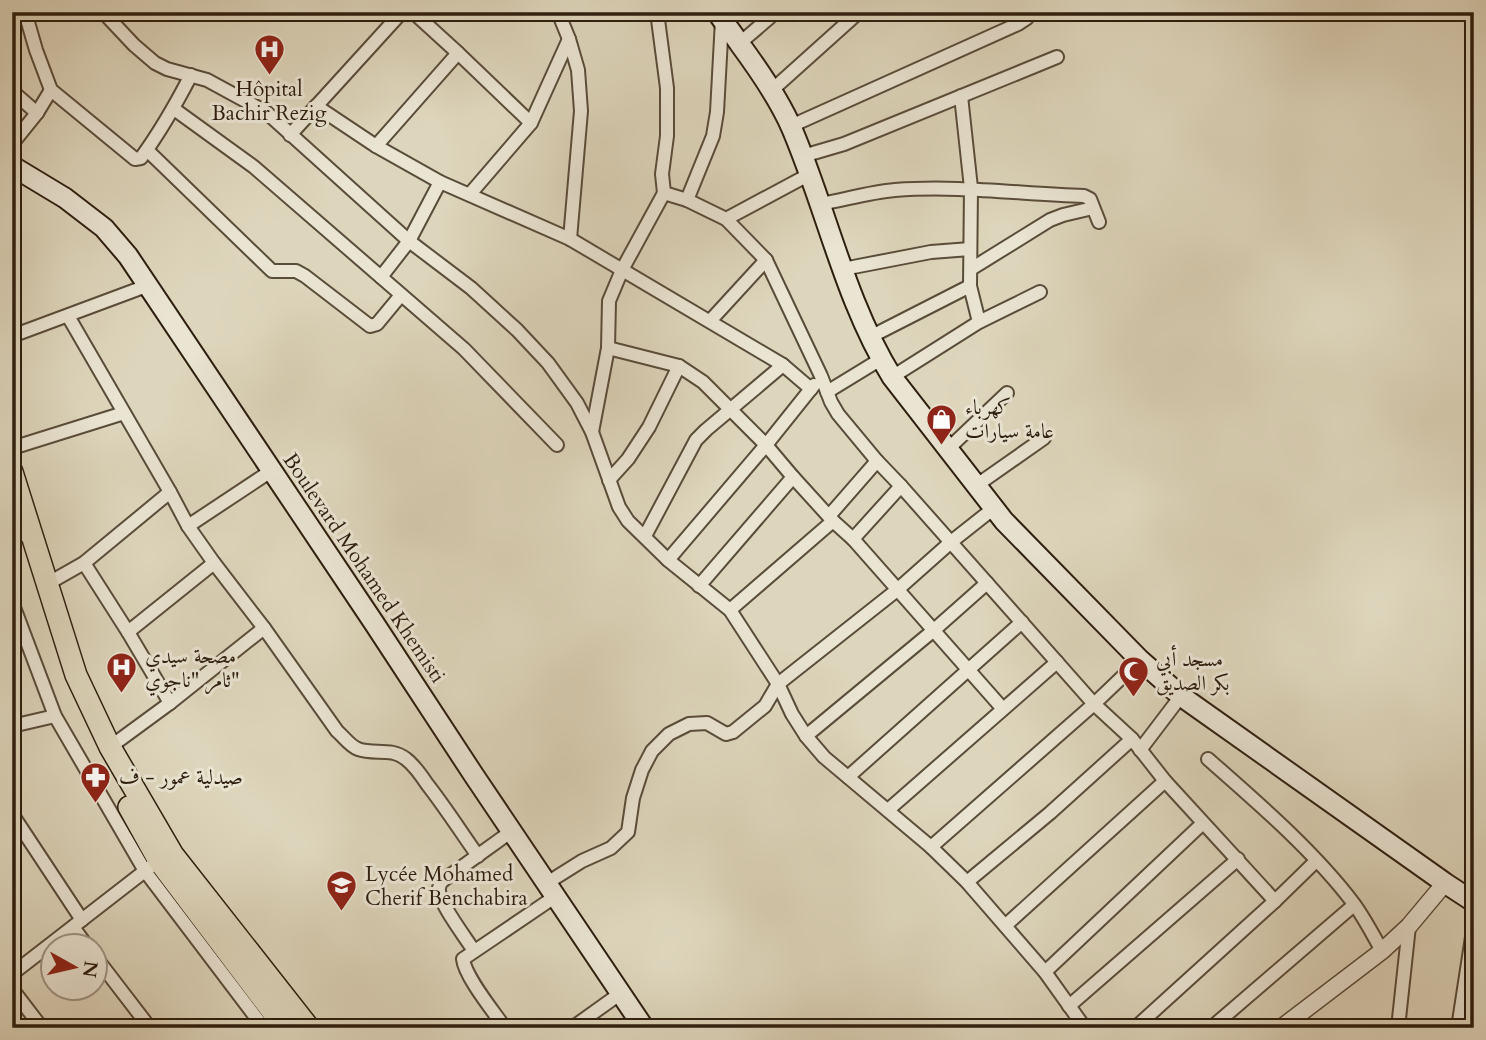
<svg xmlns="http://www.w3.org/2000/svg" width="1486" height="1040" font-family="Cardo,Amiri,serif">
  <rect width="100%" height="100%" fill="#ded6bc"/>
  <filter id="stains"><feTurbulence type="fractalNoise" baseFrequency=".00286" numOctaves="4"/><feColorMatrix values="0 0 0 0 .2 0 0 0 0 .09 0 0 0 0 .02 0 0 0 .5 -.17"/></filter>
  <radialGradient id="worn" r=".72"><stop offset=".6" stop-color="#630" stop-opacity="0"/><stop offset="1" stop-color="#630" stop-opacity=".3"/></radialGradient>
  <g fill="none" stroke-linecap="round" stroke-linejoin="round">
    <defs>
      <g id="minor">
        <path d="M25,12l11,38 15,40 84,69 6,-1c19,-26 35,-54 50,-83"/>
        <path d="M103,12l31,33 21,18 12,6 40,11 59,32 143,129 62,47 46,42 31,33 29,40 15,29 27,75 9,14 40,39 62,50 48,74 14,30 14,22 18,21 107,90 36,35 78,90 40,56"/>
        <path d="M413,12l45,41 73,70"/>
        <path d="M558,12l11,27 9,31 3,41 -11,128"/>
        <path d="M657,12l10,76v48l-5,38 2,19 23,7 39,19 40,41 55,116 10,26 7,12 39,47 24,25 193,218 38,35 33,42 110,120"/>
        <path d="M740,43l36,-31"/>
        <path d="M12,91l25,22"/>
        <path d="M771,91l88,-79"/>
        <path d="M961,96l10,92 -1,98 9,36"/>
        <path d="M316,106l60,40 64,36 130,57 213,126 28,24"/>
        <path d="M174,109l80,58 210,182 93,96"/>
        <path d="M791,126l227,-102 9,-6 2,-6"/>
        <path d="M290,135l112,-123"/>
        <path d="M12,144l25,-31 14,-23"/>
        <path d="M376,146l82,-93"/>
        <path d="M147,150l125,121h24l9,5 65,50 7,-2 24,-29"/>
        <path d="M803,156l41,-12 213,-87"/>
        <path d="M470,194l61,-71 38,-84"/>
        <path d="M687,200l26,-64 4,-24 5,-92 7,-8"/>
        <path d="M820,204c24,-4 50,-12 75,-14 63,-5 126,4 189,6l6,3 9,23"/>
        <path d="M726,219l84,-45"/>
        <path d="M843,269l88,-17 39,-3"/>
        <path d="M971,269l79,-49 13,-5 30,-7"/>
        <path d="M381,277l28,-36 31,-59"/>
        <path d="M68,316l102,176 18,34 26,37 50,65 73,103c7,6 13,15 21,18 16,6 33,-2 48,10 8,6 15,16 21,25 18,23 34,48 51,72"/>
        <path d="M710,321l56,-61"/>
        <path d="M12,336l137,-51"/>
        <path d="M870,337l100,-51"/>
        <path d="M608,348l71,18 24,16 63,63 27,32 40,44 20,18 150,170"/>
        <path d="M892,377l87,-55 61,-30"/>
        <path d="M827,392l54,-33"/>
        <path d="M592,432l16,-84 1,-47 13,-31 42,-77"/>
        <path d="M12,448l112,-35"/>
        <path d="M948,449l59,-56"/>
        <path d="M609,480l19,-21 21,-32 30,-61"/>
        <path d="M977,485l67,-47"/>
        <path d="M829,516l48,-55"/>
        <path d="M188,526l83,-55"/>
        <path d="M645,536l51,-96 10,-10 77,-65"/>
        <path d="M12,537l19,-4"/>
        <path d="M853,539l48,-53"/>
        <path d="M668,560l98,-115 48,-60"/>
        <path d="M84,563l44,69 42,71"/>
        <path d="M47,584l37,-21 86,-71"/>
        <path d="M699,586l94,-109"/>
        <path d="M12,602l43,114 90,155 119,157"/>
        <path d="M730,610l103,-89"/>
        <path d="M128,632l86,-69"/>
        <path d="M12,726l43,-10"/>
        <path d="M806,736l128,-106 53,-47"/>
        <path d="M110,747l60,-44 94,-75"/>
        <path d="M1140,750l41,-54"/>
        <path d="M1208,759c49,43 107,93 146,145 11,15 19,31 28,47"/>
        <path d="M848,777l174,-155"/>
        <path d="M888,810l169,-148"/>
        <path d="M12,814l70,106"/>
        <path d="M931,847l163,-143 46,-44"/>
        <path d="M967,882l83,-69 82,-74"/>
        <path d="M547,883l35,-22 29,-13 17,-16 5,-34 9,-28 10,-19 17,-17 20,-10 18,-1 19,11 7,-2 32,-26 13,-22 119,-94 54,-48 43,-34"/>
        <path d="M1006,925l159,-144"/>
        <path d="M73,927l14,19"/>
        <path d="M474,951c-8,-13 -37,-50 -35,-63 1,-5 2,-6 6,-9l67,-48"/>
        <path d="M94,955l56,73"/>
        <path d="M1045,972l158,-149"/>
        <path d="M12,974l138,-107"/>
        <path d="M12,989l30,39"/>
        <path d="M1069,1006l169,-147"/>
        <path d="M505,1028c-11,-16 -40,-51 -42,-69l93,-63"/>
        <path d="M572,1028l49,-35"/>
        <path d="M1135,1028l140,-127 41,-40"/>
        <path d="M1211,1028l143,-123"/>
        <path d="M1398,1028l11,-102"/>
        <path d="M1458,1028l16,-104"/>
      </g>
      <path id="tertiary" d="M1281,1028l101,-77 27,-25 36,-43"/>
      <g id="secondary">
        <path d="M717,12c7,11 15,20 22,31 17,23 42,60 53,86 35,82 53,172 100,248l112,144 136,139 41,36 264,187 29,19"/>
        <path d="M12,166l53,32 39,30 24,28 246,367 99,151 171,254"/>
      </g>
      <g id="primary">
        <path d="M12,472l64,203 34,72 63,108 136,173"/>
        <path d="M129,807l30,54 126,167"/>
      </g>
    </defs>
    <use href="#minor" stroke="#5a4c3a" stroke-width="16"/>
    <use href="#tertiary" stroke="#5a4c3a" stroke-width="19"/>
    <use href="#secondary" stroke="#2e1e0f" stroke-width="23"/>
    <use href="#primary" stroke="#2e1e0f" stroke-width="24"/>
    <use href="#minor" stroke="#eae4d3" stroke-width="12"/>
    <use href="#tertiary" stroke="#eae4d3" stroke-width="16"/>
    <use href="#secondary" stroke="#eae4d3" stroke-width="19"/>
    <use href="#primary" stroke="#ded6bc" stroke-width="21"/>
  </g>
  <defs>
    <symbol id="hospital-pin" viewBox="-11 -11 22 30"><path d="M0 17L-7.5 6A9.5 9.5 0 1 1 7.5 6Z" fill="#8f2418" stroke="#eae4d3"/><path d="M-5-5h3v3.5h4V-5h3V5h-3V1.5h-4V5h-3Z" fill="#fff"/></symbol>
    <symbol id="shop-pin" viewBox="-11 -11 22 30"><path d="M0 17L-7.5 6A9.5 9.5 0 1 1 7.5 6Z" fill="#8f2418" stroke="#eae4d3"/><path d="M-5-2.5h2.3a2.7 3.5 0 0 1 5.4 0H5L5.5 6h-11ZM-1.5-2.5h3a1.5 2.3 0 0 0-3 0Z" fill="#fff"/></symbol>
    <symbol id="mosque-pin" viewBox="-11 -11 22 30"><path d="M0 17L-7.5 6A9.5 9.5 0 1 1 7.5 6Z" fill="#8f2418" stroke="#eae4d3"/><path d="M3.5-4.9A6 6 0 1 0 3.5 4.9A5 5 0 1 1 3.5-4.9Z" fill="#fff"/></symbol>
    <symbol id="pharmacy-pin" viewBox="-11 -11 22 30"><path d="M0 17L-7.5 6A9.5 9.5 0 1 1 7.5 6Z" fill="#8f2418" stroke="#eae4d3"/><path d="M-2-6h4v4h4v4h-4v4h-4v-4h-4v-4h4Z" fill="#fff"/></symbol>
    <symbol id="school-pin" viewBox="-11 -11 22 30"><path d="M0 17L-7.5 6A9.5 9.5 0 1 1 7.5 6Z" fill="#8f2418" stroke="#eae4d3"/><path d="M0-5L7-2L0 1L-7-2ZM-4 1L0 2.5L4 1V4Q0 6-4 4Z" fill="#fff"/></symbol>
  </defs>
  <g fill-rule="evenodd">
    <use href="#hospital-pin" x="252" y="32" width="35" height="47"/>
    <use href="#shop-pin" x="924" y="402" width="35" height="47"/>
    <use href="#hospital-pin" x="104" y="650" width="35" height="47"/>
    <use href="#mosque-pin" x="1116" y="654" width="35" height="47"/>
    <use href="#pharmacy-pin" x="78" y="760" width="35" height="47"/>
    <use href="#school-pin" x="324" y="868" width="35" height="47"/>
  </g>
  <g text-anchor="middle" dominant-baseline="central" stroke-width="6" stroke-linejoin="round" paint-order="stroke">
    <g font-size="21" fill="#2e1e0f" stroke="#eae4d3" text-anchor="start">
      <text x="269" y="89" text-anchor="middle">Hôpital<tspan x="269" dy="24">Bachir Rezig</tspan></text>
      <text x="965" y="407">كهرباء<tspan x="965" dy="24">عامة سيارات</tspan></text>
      <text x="145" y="656">مصحة سيدي<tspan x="145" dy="24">ثامر "ناجوي"</tspan></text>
      <text x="1156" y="659">مسجد أبي<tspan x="1156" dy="24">بكر الصديق</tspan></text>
      <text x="119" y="777">صيدلية عمور - ف</text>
      <text x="365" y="874">Lycée Mohamed<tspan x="365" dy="24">Cherif Benchabira</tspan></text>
    </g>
    <g font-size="21" fill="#2e1e0f" stroke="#eae4d3">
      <text transform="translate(364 568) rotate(56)">Boulevard Mohamed Khemisti</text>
    </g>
  </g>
  <rect width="1486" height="1040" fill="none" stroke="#ded6bc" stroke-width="42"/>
  <rect x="14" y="14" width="1458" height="1012" fill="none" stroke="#2e1e0f" stroke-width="3.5"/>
  <rect x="21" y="21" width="1444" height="998" fill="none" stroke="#2e1e0f" stroke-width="2"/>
  <g transform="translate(74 967) rotate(98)"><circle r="33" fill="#eae4d3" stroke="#9f9585" stroke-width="2"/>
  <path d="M0-5L12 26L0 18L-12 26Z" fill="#8f2418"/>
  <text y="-10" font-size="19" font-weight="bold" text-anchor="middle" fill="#2e1e0f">N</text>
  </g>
  <rect width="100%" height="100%" filter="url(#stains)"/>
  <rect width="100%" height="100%" fill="url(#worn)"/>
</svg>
